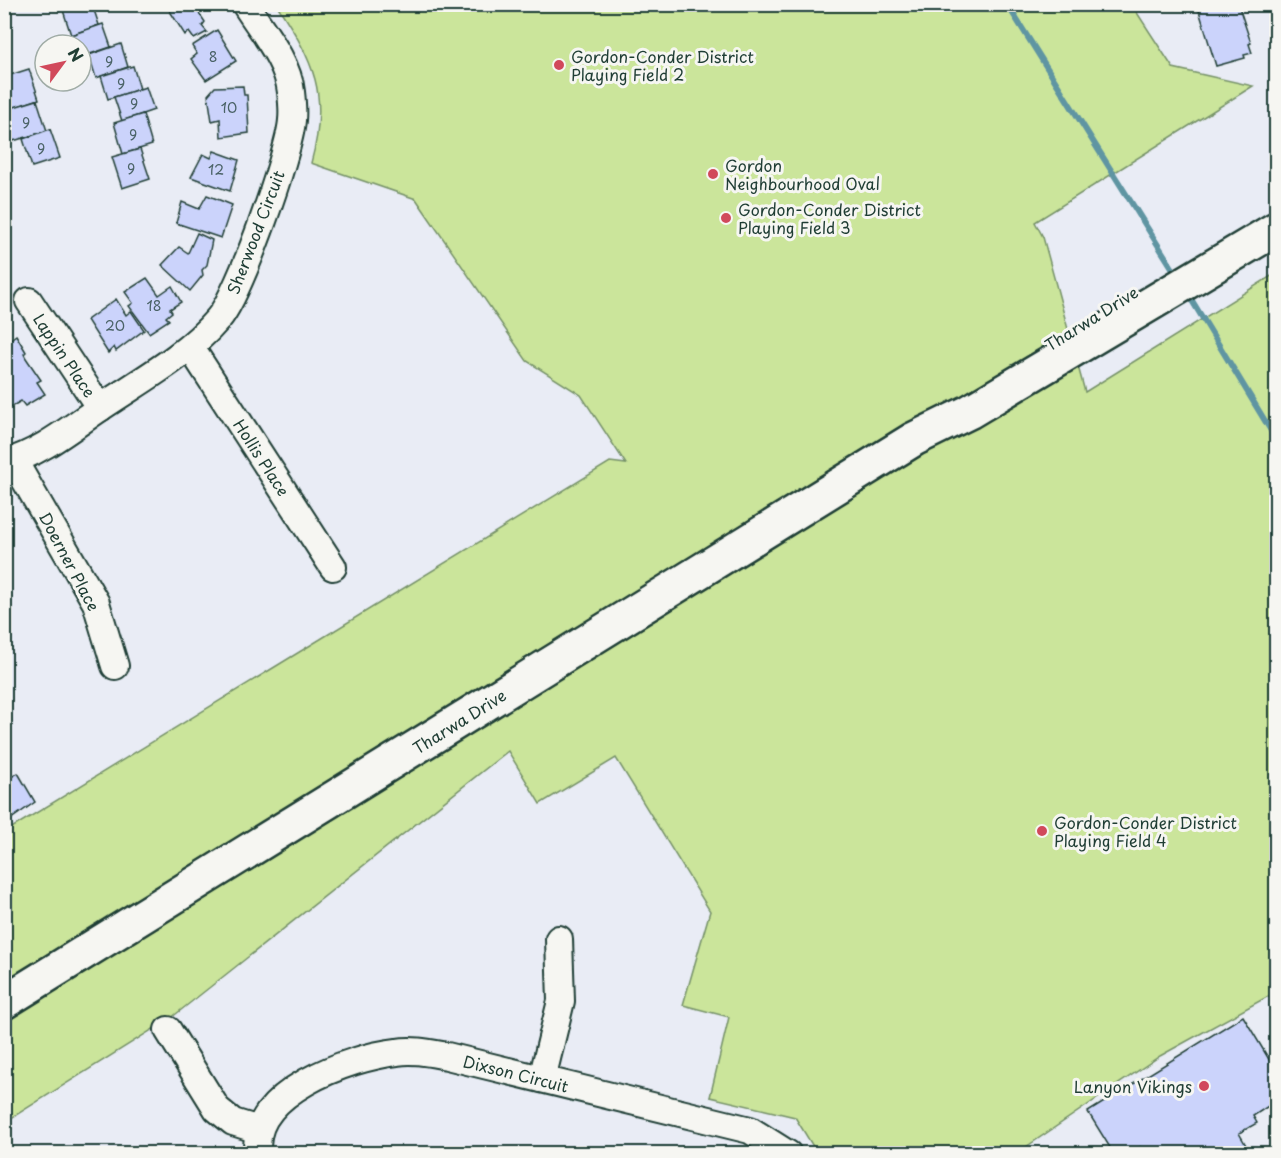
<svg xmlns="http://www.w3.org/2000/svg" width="1281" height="1158" font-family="'Playpen Sans',sans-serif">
  <rect width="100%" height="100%" fill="#e9ecf5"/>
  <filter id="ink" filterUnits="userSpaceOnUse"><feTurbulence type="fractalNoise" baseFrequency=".0167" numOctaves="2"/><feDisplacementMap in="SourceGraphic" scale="12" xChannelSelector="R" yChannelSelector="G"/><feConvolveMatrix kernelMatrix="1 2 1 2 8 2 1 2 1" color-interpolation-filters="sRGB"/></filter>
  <g filter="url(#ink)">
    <path fill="#cbe59b" stroke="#759168" stroke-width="1.5" d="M277,5h855l41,63 80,18 -218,136 8,15 42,155 191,-119v719l-116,64 -143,97h-200l-22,-36 -85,-20 19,-80 -46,-12 27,-94 -94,-153 -76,46 -32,-53 -337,267 -166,104v-290l605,-370 16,2 -45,-69 -54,-34 -111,-162 -105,-36c19,-69 3,-101 -34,-158z"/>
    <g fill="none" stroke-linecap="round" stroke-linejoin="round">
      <g stroke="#5f95a2" stroke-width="6">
        <path d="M1007,4l171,273"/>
        <path d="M1188,294l88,145"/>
      </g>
    </g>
    <g fill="#cbd3fb" stroke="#1f3d34" stroke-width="1.5">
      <path d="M61,4h31l7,21 -28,10z"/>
      <path d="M172,4h21l12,18 -3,4 5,6 -13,7 -5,-7 -4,3 -17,-27z"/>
      <path d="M1197,4h41l13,39 -2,1 3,9 -8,2 1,3 -29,8z"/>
      <path d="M103,24l8,23 -30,10v-12h-7l-3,-10z"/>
      <path d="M217,30l19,31 -30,19 -15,-21 6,-5 -5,-8z"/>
      <path d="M121,44l7,23 -32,11 -7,-23z"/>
      <path d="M133,66l7,23 -32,10 -7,-23z"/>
      <path d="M29,69l10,30 -32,11 -3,-33z"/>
      <path d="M243,86l1,9h3l2,38 -28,4 -1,-18 -8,2 -4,-26 7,-8z"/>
      <path d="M146,87l8,23 -32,11 -8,-24z"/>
      <path d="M37,100l10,31 -34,10 -9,-31z"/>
      <path d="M143,114l9,31 -29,9 -9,-31z"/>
      <path d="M50,129l10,29 -28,9 -9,-28z"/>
      <path d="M140,149l10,30 -28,9 -10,-31z"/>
      <path d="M214,151l25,9 -9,31 -39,-14 12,-23 8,4z"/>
      <path d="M207,195l25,10 -11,33 -45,-15 6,-21 17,7z"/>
      <path d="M197,233l15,7 -5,25 -5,5 1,5 -13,16 -28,-26 17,-18 9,6z"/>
      <path d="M147,278l12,17 13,-9 9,16 -11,7 2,3 -6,5 3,3 -20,13 -20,-27 4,-3 -8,-11z"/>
      <path d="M116,299l10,16 5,-4 13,19 -28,21 -2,-4 -6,6 -21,-33z"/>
      <path d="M16,335l10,17 -2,2 2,4 15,22 -4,2 8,12 -20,12 -4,-5 -10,6 -7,-9v-15l3,-3 -3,-5v-31z"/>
      <path d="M18,773l17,29 -31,22v-43z"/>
      <path d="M1243,1016l33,55v30l-23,15 4,7 -18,10 12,21h-32l-3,-6 -9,6h-64l-3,-7 -10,7h-16l-26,-42z"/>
    </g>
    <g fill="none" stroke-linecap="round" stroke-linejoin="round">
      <defs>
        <g id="minor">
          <path d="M29,301l71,107"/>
          <path d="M191,348l142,219"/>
          <path d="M14,461l82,142 19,63"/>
          <path d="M4,463c38,-10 70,-38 102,-59 39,-26 81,-49 112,-85 21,-23 72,-167 74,-199 1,-9 0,-19 -1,-28 -3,-31 -29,-61 -46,-88"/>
          <path d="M168,1030l49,79 16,13 26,8"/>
          <path d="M542,1079l19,-78 -2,-62"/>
          <path d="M258,1154c-11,-61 93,-97 139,-102 16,-3 33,1 50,4l303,74 38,24"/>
        </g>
        <path id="major" d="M4,1002l910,-563 55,-27 307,-183"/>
      </defs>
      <use href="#minor" stroke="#1f3d34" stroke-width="30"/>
      <use href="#major" stroke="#1f3d34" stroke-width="38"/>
      <use href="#minor" stroke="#f6f6f2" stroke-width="26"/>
      <use href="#major" stroke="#f6f6f2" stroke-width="33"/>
    </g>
  </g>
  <g fill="#d1495b" stroke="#f6f6f2" stroke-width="2">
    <circle cx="559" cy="65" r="6"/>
    <circle cx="713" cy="174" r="6"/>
    <circle cx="726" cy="218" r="6"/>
    <circle cx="1042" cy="831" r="6"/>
    <circle cx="1204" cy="1086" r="6"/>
  </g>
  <g text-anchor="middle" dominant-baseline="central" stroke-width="6" stroke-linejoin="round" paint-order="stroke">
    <g font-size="14" fill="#4a6266">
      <text x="213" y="56">8</text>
      <text x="109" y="61">9</text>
      <text x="121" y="83">9</text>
      <text x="134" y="103">9</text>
      <text x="229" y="107">10</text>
      <text x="26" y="122">9</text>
      <text x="133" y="134">9</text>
      <text x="41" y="148">9</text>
      <text x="131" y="168">9</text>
      <text x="216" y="169">12</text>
      <text x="154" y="305">18</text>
      <text x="115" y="325">20</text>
    </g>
    <g font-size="16" fill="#1f3d34" stroke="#f6f6f2" text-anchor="start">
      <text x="571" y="56">Gordon-Conder District<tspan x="571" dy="18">Playing Field 2</tspan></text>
      <text x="725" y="165">Gordon<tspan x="725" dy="18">Neighbourhood Oval</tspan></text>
      <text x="738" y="209">Gordon-Conder District<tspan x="738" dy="18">Playing Field 3</tspan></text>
      <text x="1054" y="822">Gordon-Conder District<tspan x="1054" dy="18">Playing Field 4</tspan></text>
      <text x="1192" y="1086" text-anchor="end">Lanyon Vikings</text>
    </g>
    <g font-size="16" fill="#1f3d34" stroke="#f6f6f2">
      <text transform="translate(255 232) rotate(-69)">Sherwood Circuit</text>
      <text transform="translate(1091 318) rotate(-32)">Tharwa Drive</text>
      <text transform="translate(65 355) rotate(56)">Lappin Place</text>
      <text transform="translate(262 457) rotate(57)">Hollis Place</text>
      <text transform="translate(70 561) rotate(62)">Doerner Place</text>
      <text transform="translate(459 721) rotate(-32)">Tharwa Drive</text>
      <text transform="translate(516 1073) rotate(14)">Dixson Circuit</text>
    </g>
  </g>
  <rect width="1281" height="1158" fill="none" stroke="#f6f6f2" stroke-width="24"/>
  <rect x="12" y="12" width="1257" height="1134" fill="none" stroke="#1f3d34" stroke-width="2" filter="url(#ink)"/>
  <g transform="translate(63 63) rotate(57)"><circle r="28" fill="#f6f6f2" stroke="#a0aca6" stroke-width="1.5"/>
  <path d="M0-4.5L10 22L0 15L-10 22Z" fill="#d1495b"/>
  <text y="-9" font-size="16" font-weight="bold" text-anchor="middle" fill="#1f3d34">N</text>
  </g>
</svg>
